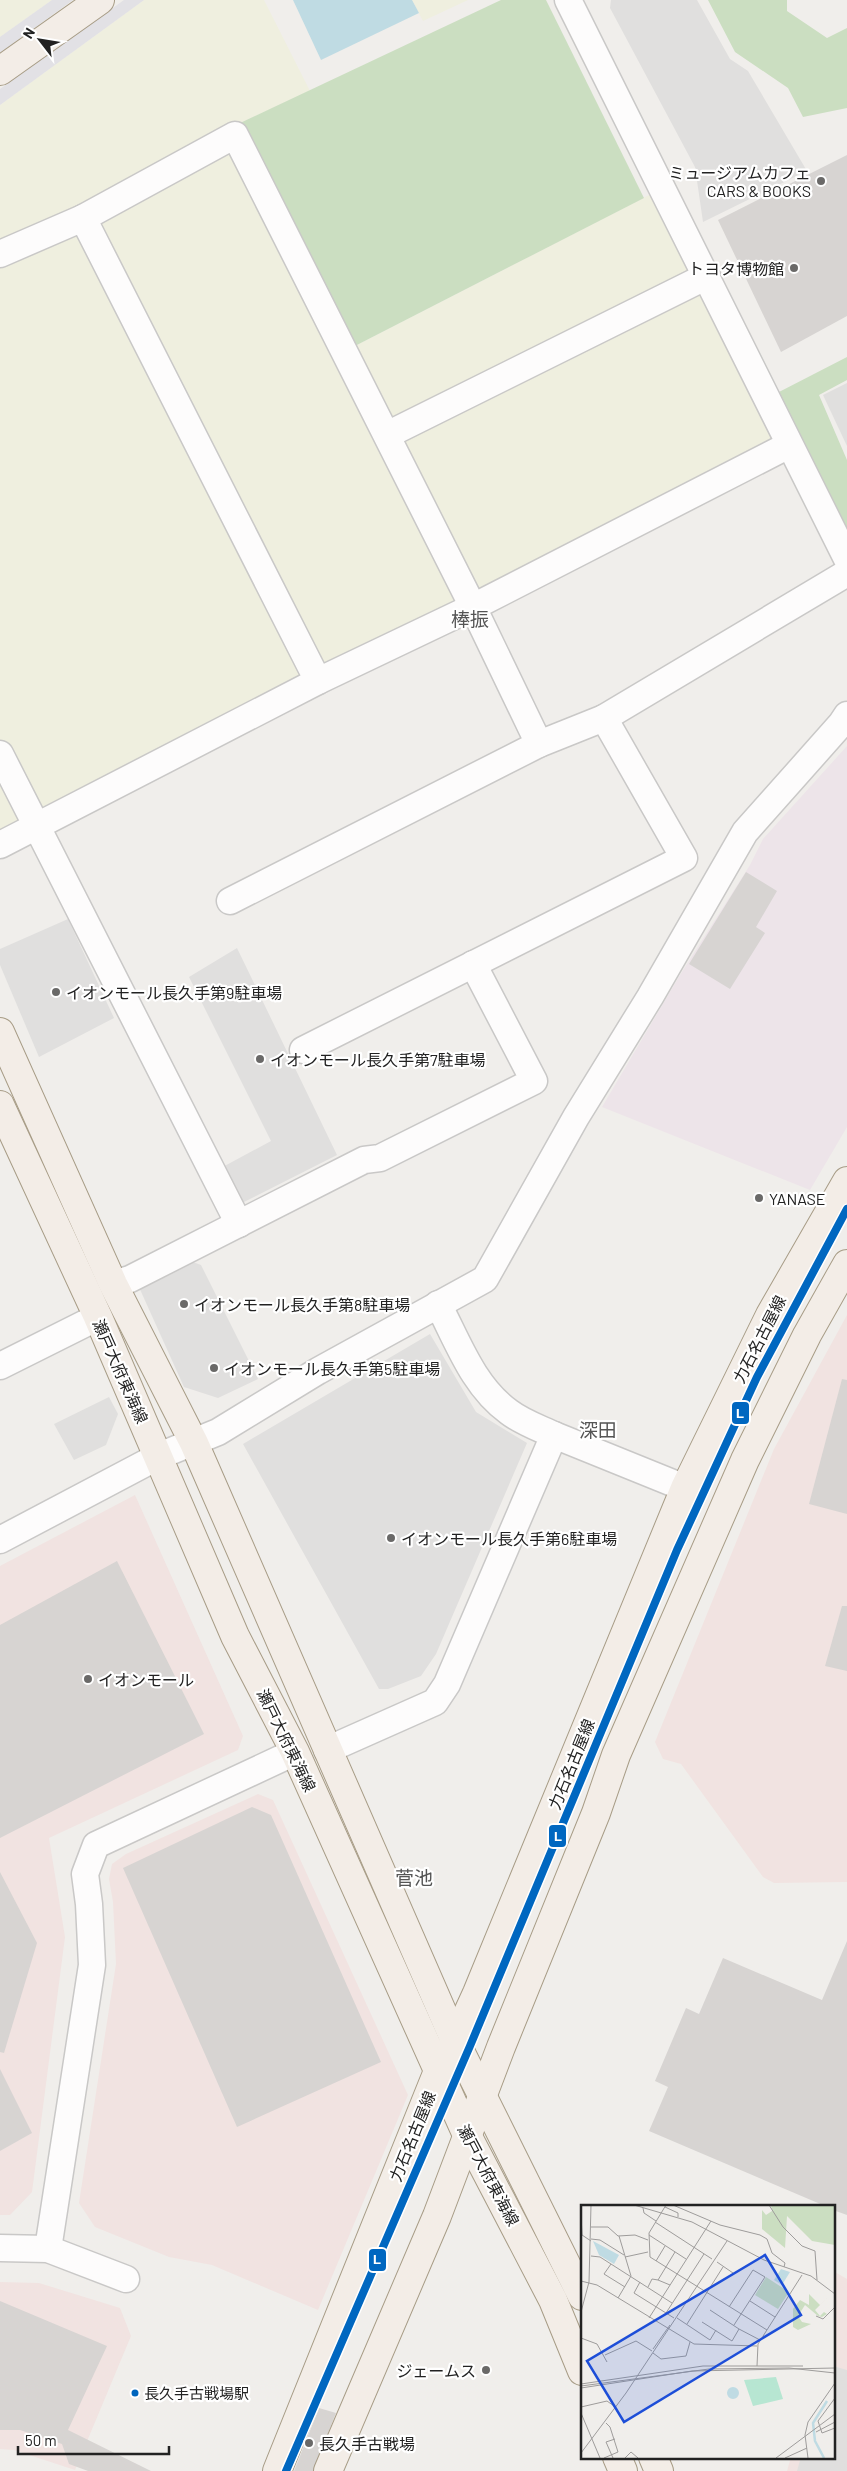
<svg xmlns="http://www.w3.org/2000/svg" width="847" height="2471" font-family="Barlow,'Noto Sans JP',sans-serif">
  <rect width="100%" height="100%" fill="#f0eeeb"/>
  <g fill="#f1e3e1">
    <path d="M847,1315v567l-73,1 -11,-6 -82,-113 -18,-5 -8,-17 119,-293z"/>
    <path d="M135,1495l108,241 -5,14 -189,88 16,99 -33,255 -22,23h-10v-649z"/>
    <path d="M258,1794l15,6 135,295 -90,215 -106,-45 -43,-8 -74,-30 -16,-24 37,-239 -3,-62 -4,-23 3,-15 14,-10z"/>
    <path d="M833,2271l14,8v192h-60l4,-14h42z"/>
    <path d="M0,2282l39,1 81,25 11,28 -56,134 -61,-20 -14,-1z"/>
  </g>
  <path fill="#ede4e9" d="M847,746v381l-37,63 -208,-83 78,-132 70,-110 13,-26z"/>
  <g fill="#efefdf">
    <path d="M0,0h52l-52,37z"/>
    <path d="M144,0h120l46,91 -72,33 113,224 302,-155 121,243 -7,10 -597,302 -7,-2 -17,8 -1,7 -145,69v-725z"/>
    <path d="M412,0h56l-45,21z"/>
  </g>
  <g fill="#cbdec1">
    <path d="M501,0h45l98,198 -293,150 -113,-224z"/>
    <path d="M708,0h79v11l40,27 20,-10v80l-44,9 -15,-29 -53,-36z"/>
    <path d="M847,357v23l-28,15 28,65v72l-68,-140z"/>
  </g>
  <g fill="#e0dfde">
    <path d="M611,0h86l33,59 18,12 59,100 -104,51 -8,-55 -85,-159z"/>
    <path d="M847,383v63l-24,-51z"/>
    <path d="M68,919l46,99 -75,39 -39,-92v-16z"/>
    <path d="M237,948l100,207 -99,50 -19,-36 52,-28 -82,-164z"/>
    <path d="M190,1261l11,4 57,114 -40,19 -34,-11 -46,-102z"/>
    <path d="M430,1334l46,78 51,31 -91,211 -15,22 -33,13h-9l-136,-245z"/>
    <path d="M109,1397l9,17 -12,31 -32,15 -20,-36z"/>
    <path d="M833,2366l14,4v101h-50l4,-14h32z"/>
  </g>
  <g fill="#e2e1e5">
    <path d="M52,0h21l-73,53v-16z"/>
    <path d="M124,0h20l-144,105v-16z"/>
  </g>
  <path fill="#bfdbe3" d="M293,0h119l7,13 -98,47z"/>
  <g fill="#d7d4d2">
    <path d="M847,155v161l-66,36 -63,-132z"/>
    <path d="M746,872l31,19 -21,36 9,6 -35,56 -41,-25z"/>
    <path d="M842,1379l5,1v134l-38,-10z"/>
    <path d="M117,1561l87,173 -204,104v-213z"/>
    <path d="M842,1606h5v65l-22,-5z"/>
    <path d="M252,1807l19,8 110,247 -144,65 -114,-259z"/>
    <path d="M0,1872l37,71 -33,110 -4,-1z"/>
    <path d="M847,1941v274l-14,-5v-4h-8l-176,-75 19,-44 -13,-6 31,-73 13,6 24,-56 99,42z"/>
    <path d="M0,2069l32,64 -32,18z"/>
    <path d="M0,2301l107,45 -39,84 83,41h-63l-19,-7 -7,-20 -42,-14h-20z"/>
    <path d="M319,2408l17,5 -23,58h-19z"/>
  </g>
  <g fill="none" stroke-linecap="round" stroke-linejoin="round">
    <defs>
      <g id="minor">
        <path d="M568,0l279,559"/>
        <path d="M0,254l83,-36"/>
        <path d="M387,435l320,-159"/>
        <path d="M318,681l-235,-463 152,-83 238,472 66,137"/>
        <path d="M604,718l243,-145"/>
        <path d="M0,754l239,470"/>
        <path d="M0,845l318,-164 155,-74 316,-162"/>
        <path d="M230,901l309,-157 65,-26 80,140 -381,192"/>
        <path d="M113,1284l17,-5 234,-119 16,-2 154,-77 -61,-117"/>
        <path d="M0,1366l98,-49"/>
        <path d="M554,1435l131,53"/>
        <path d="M0,1540l159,-84 59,-24 100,-61 167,-92 91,-162 74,-120 95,-165 96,-108 6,-9"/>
        <path d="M327,1750l108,-48 12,-18 107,-249c-15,-7 -32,-13 -45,-23 -36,-26 -51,-70 -71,-108"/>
        <path d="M0,2248l48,1 78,30"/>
        <path d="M48,2249l44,-284 -3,-61 -4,-30 11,-29 199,-93"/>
      </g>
      <g id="major">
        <path d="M0,71l100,-71"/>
        <path d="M0,1032l113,252 81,159 261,598 127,255"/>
        <path d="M0,1105l98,212 137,319 60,116 172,383 86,165 29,71"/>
        <path d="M617,2457l6,14"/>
        <path d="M653,2457l6,14"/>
        <path d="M277,2471l161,-400 17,-30 22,-48 208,-505 85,-173 77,-134"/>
        <path d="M328,2471l109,-255 64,-169 95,-234 20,-58 129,-295 62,-125 40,-71"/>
      </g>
    </defs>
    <use href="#minor" stroke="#c9c8c7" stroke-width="29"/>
    <use href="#major" stroke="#a79c86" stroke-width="30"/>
    <use href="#minor" stroke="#fdfcfc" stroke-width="26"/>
    <use href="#major" stroke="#f3ede7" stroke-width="28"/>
    <defs>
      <path id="rail-1" d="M286,2471l184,-425 207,-496 80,-173 90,-168"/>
    </defs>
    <use href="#rail-1" stroke="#fff" stroke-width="11"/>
    <use href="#rail-1" stroke="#0067c0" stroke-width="8"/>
  </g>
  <g fill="#6a6968" stroke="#fff" stroke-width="2">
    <circle cx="821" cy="181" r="5"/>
    <circle cx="794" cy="268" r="5"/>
    <circle cx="56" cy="992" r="5"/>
    <circle cx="260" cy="1059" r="5"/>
    <circle cx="759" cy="1198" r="5"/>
    <circle cx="184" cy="1304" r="5"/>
    <circle cx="214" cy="1368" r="5"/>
    <circle cx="391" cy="1538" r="5"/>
    <circle cx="88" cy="1679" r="5"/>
    <circle cx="486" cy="2370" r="5"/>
    <circle cx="309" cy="2443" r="5"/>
  </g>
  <circle fill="#0065bd" stroke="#fff" stroke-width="2" cx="135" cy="2393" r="4.5"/>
  <g text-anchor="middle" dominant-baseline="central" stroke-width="4.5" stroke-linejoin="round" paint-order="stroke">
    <g font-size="15" fill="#222" stroke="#fff" text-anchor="start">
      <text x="144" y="2393">長久手古戦場駅</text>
    </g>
    <g font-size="16" fill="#222" stroke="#fff" text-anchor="start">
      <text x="811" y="172" text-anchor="end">ミュージアムカフェ<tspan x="811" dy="18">CARS &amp; BOOKS</tspan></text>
      <text x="784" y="268" text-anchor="end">トヨタ博物館</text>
      <text x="66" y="992">イオンモール長久手第9駐車場</text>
      <text x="270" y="1059">イオンモール長久手第7駐車場</text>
      <text x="769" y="1198">YANASE</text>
      <text x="194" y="1304">イオンモール長久手第8駐車場</text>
      <text x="224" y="1368">イオンモール長久手第5駐車場</text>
      <text x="401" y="1538">イオンモール長久手第6駐車場</text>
      <text x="98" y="1679">イオンモール</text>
      <text x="476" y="2370" text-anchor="end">ジェームス</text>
      <text x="319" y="2443">長久手古戦場</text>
    </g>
    <g font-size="16" fill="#222" stroke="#fff">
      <text transform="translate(759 1339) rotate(-63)">力石名古屋線</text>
      <text transform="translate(121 1371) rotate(66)">瀬戸大府東海線</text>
      <text transform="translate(287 1740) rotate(64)">瀬戸大府東海線</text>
      <text transform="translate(571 1764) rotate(-68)">力石名古屋線</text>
      <text transform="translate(412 2136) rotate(-68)">力石名古屋線</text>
      <text transform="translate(489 2175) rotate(62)">瀬戸大府東海線</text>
    </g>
    <g font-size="19" fill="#555" stroke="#fff">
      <text x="470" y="618">棒振</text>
      <text x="598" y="1429">深田</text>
      <text x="414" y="1877">菅池</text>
    </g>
  </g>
  <g transform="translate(581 2205)">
    <rect width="254" height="254" fill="#f0eeeb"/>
    <path d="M190,0h64v40l-23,-4 -25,-25 -2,32 -23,-19v-19l4,5 6,-4zM185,72l23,15 -11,17 -23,-14zM228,89l11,11 8,-8 -13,13 5,6 4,-4 3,2 -5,3 -4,-1 -13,-11 -7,11 4,6 9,2 -13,6 -5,-3v-18l7,-9 9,5z" fill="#cbdec1"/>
    <path d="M195,172l7,22 -30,7 -9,-26z" fill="#b7e6d2"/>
    <path d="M12,36l26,14 -5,9 -15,-9zM200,64l9,3 -8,13 -8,-5zM146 188a6 6 0 1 1 12 0a6 6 0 1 1-12 0Z" fill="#bfdbe3"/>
    <path fill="none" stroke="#bfdbe3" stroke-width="2.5" d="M243,253l-9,-17 -2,-18 14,-22"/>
    <path fill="none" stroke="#9e9c9b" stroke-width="1" d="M53,0l58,17 72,38 47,16 24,18M85,0l-17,28 1,24 117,73M92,0l47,20 40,10 7,4 5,14 13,10 -1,4M188,0l14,22 19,19 13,5 2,29M84,2l13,6v4M62,3l1,5 12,8M0,10l1,20 9,6M74,17l57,37M10,22h17l10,9 17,-1 13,5M68,30l37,24M10,34l9,1 24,15M10,51l9,1 72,46M44,52l23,-5M75,56l9,-15M136,57l16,11M30,59l-7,10 21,13M0,76l16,4 97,59 63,2M59,77l-6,11 40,25M89,80l-12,-5 17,-28M67,82l4,-8 6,1M37,93l13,-22 -12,-40M169,96l25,16M148,102l24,-37 12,7 -31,48M0,107l8,-30 2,-77M85,108l38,-59M235,111l7,3 12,-12M68,113l62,-97M96,113l33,22 6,-10M121,117l30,19 7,-12 -29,-19M106,119l36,-57M158,124l21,11M0,133l16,6 10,18M72,144l17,-24M72,148l8,6 25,-3 4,-14M24,150l31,-14 16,10M176,161l1,-22 44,-69M0,179l122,-18h100M0,181l128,-17 80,-1 46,5M0,183l111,-17 143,-3M254,193l-17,23 4,12 13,-5M0,202l26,-6 7,5M0,208l19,45M235,227l19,-10M0,248l45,-60 101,-152M23,253l14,-6 -8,-25 -4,-4M32,253l-7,-16 9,-3M44,253l6,-6 7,6M195,253l59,-44M204,253l22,-10M227,253l-3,-23 3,-13 27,-39"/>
    <path fill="#1d4ed8" fill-opacity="0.15" stroke="#1d4ed8" stroke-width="2.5" d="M184,50l36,60 -177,107 -37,-61z"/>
    <rect width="254" height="254" fill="none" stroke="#222" stroke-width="2.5"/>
  </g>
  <g stroke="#fff" stroke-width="2">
    <rect x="731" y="1401" width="19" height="24" rx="5" fill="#0067c0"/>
    <rect x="548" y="1824" width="19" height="24" rx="5" fill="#0067c0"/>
    <rect x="368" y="2248" width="19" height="24" rx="5" fill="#0067c0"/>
  </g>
  <g font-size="14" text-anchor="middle" font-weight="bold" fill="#fff">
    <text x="740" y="1418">L</text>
    <text x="558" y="1841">L</text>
    <text x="377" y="2264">L</text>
  </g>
  <g transform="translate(40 40) rotate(301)" stroke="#ffffff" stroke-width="4" paint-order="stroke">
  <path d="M0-4L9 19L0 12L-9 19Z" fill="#222222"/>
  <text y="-8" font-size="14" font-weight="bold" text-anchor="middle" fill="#222222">N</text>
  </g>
  <path d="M18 2446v8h151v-8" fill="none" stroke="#222222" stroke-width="2.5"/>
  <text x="25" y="2446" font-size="15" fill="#222222" stroke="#ffffff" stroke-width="4" paint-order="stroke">50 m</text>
</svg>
